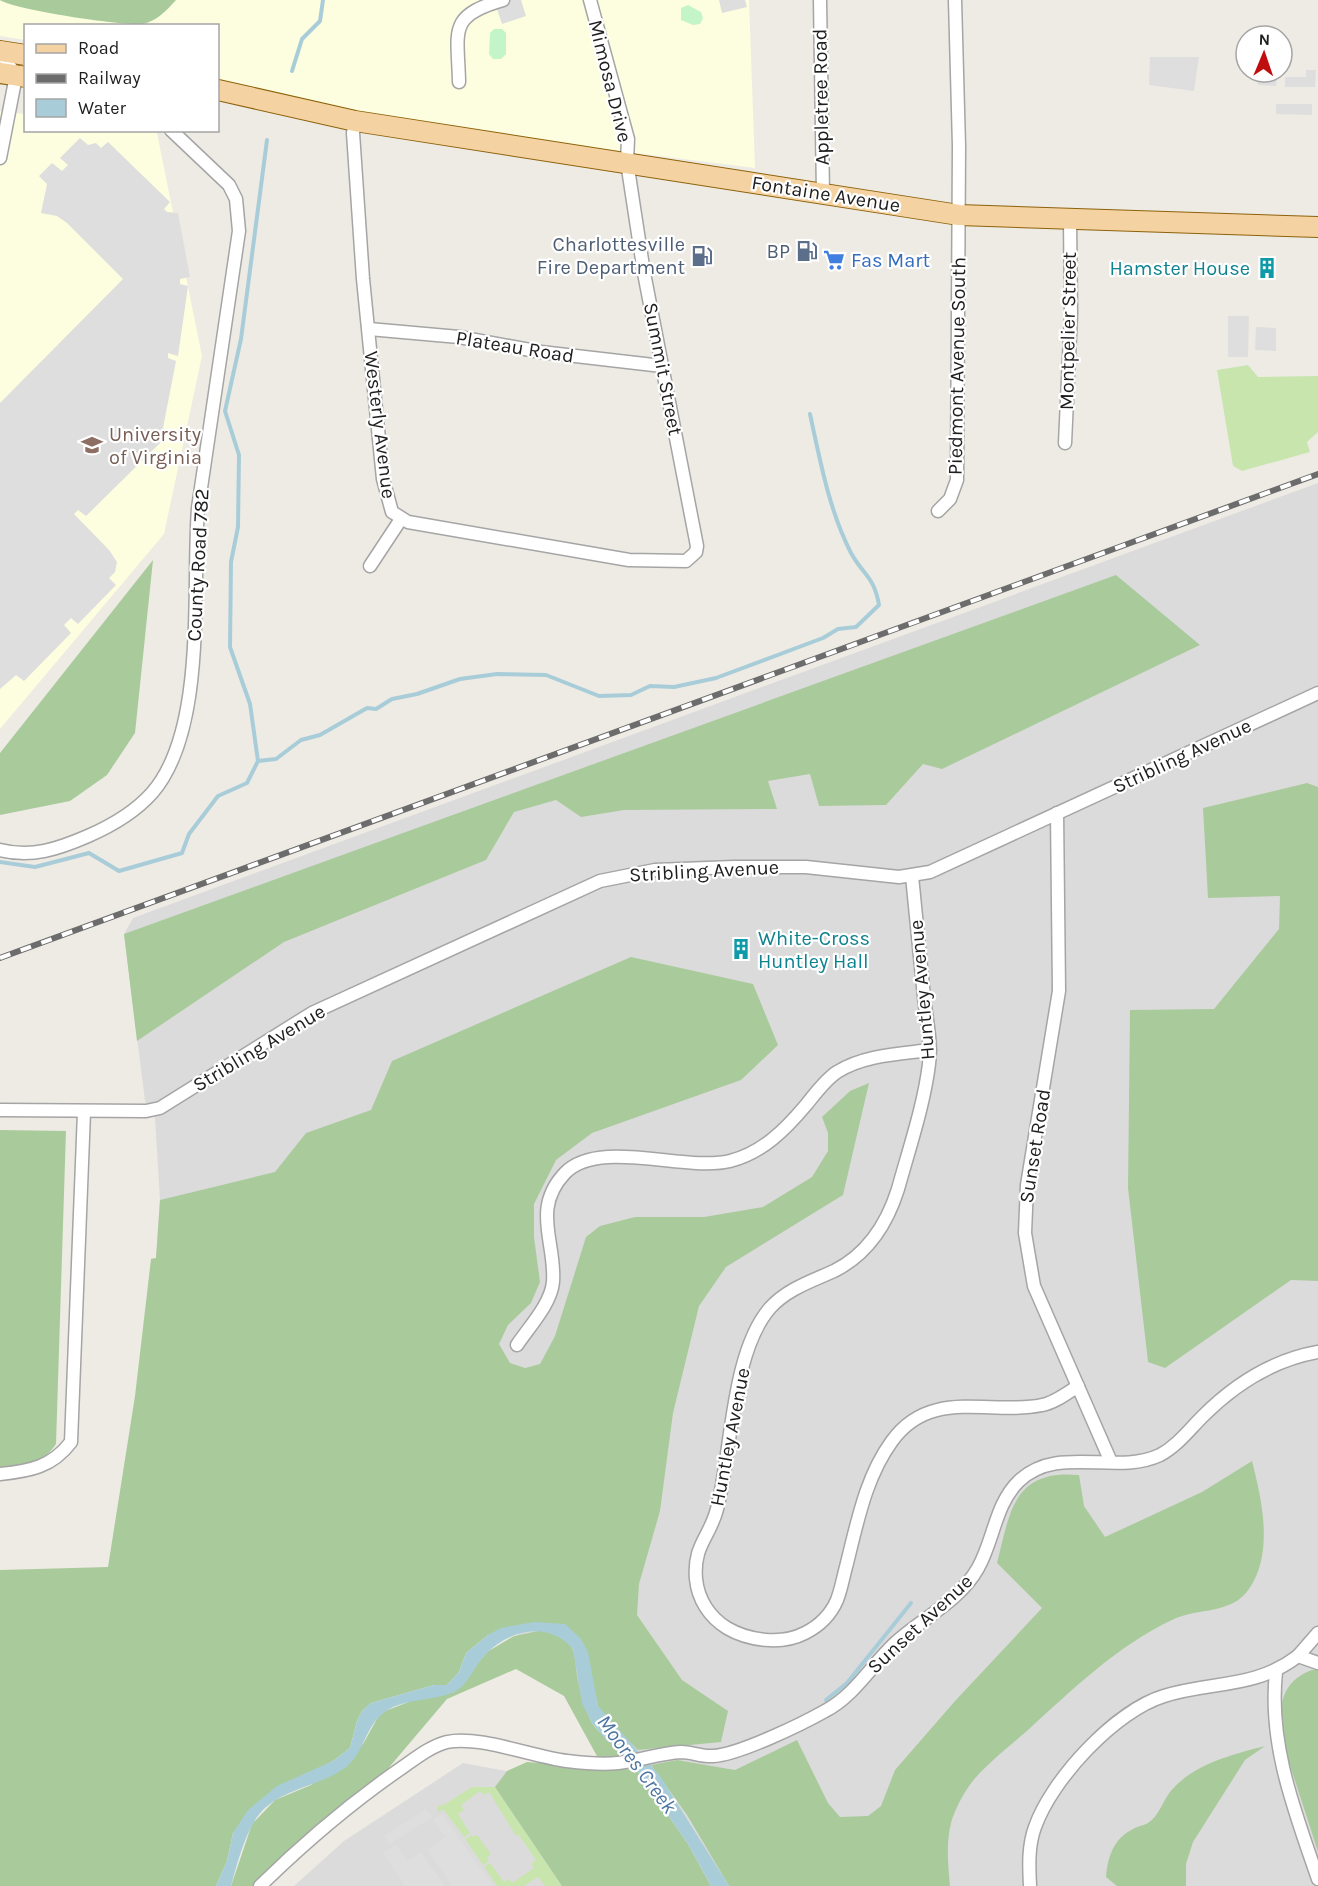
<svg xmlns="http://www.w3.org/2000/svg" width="1318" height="1886" font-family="Karla,sans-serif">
  <rect width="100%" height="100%" fill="#eeebe4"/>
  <g fill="#dcdbdb">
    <path d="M1318,483v1403h-604l-76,-128 -487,-499 5,-1 4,-58 -5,-82 -10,-17 -21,-167 9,-16z"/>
    <path d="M463,1763l119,22 87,101h-375l50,-45z"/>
  </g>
  <g fill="#fdfddf">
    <path d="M0,0h749l6,168 -216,-27 -170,-28 -107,-8 -44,-15v-64h-192l-1,14 -25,-4z"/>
    <path d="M0,111l25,3 1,16h114l17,3 45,223 -38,178 -164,195z"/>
  </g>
  <g fill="#c9e5ae">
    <path d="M1248,365l10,12 60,-1v56l-11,10 3,10 -68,19 -9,-5 -16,-96z"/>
    <path d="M472,1787h23l67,99h-17l-7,-9 -14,9h-27l-13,-19 6,-4 14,19 5,-3 3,4 22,-15 -3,-4 5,-4 -18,-26 -2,2 -27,-44 -5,3 -4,-4 -19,14 3,5 -6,4 12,19 -6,4 -21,-28 -6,4 1,-8 4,1z"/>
    <path d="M472,1835l1,2 4,-2 14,19 -4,4 2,3 -6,4 -18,-26z"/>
  </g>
  <g fill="#a9cb9c">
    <path d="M0,0h176c-9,10 -20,22 -34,24 -19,2 -127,-14 -142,-24z"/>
    <path d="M153,560l-18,173 -28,42 -37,26 -70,14v-62z"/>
    <path d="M1116,575l84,70 -258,124 -19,-5 -37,41 -67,1 -9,-32 -42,7 9,28 -153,1 -43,7 -25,-17 -42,12 -28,48 -202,82 -147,99 -13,-107z"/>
    <path d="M1307,783l11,4v494l-27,-1 -126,88 -17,-6 -20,-174 2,-178 84,-1 65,-80 1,-33 -72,2 -5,-90z"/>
    <path d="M631,957l122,27 25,61 -37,35 -149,53 -36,27 -22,44v33l6,45 -9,21 -23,22 -9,19 11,19 15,5 15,-4 15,-28 31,-99 14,-11 35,-9h69l59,-10 49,-30 16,-26v-18l-6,-16 28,-26 19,-8 -26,112 -117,72 -27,39 -26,107 -13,98 -21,73 -2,31 45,65 46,31 -7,31 -83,8 -27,-26 -13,-18 -4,-18 -29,-64 -77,11 -22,18 -7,19 -12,13h-13l-63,18 -9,8 -5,10 -7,27 -17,13 -26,13 -74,59 -6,28 -11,25h-216v-316l108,-3 27,-171 16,-137 5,-1 4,-58 115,-28 31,-39 65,-23 21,-49z"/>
    <path d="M0,1130l66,1 -10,313c-14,21 -32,21 -56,25z"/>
    <path d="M1252,1461c10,39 22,92 -3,128 -18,26 -50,18 -77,31 -55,26 -99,69 -144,110 -18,16 -41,33 -56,52 -8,10 -18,29 -21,41 -5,20 -3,42 -1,63h-221l-42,-71 -36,-50 26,-5 58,10 62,-30 31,63 12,14 28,-1 13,-10 14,-36 60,-69 87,-93 -45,-45c13,-51 16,-94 82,-88l5,31 21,31 97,-45z"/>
    <path d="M543,1630c39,8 29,27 36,55 3,12 7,25 12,36 8,15 25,22 36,35l-29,2 -34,-62 -48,-27 -69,30 -61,72 -91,75 -42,40h-22l21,-62 23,-24 36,-15 52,-41 15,-27 7,-6 26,-10 43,-9 33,-40 27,-16z"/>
    <path d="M1312,1670h6v182c-7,-22 -14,-44 -21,-65 -12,-38 -36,-99 15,-117z"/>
    <path d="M1265,1746l-20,14 -52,82 -7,22v22h-69l-11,-9c2,-22 8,-39 29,-49 4,-2 10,-3 13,-5 10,-6 15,-22 22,-31 23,-28 61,-37 95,-46z"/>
    <path d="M527,1762l110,8 51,74 23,42h-149l-67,-99 12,-16z"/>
  </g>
  <g fill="#c4f5c8">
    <path d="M688,5l13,7 2,6 -3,6 -7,1 -12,-5v-12z"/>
    <path d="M494,29h8l4,4v21l-5,5h-8l-4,-5 1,-21z"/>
  </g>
  <g fill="#dedede">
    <path d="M505,0h16l5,16 -24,8 -7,-21z"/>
    <path d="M719,0h26l2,7 -25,6z"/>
    <path d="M1150,57h49l-5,34 -45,-6z"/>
    <path d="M1306,70h10l-1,17h-30v-10h21z"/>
    <path d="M1258,75l19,1 -1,10 -18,-1z"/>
    <path d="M1276,104h36v11l-36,-1z"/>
    <path d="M80,138l8,7 8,-2 5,5 7,-6 62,60 -6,7 3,3 11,1 12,64 -10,2v5l8,2 -10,70 -10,-3v5l8,3 -14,72h-10l9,9 -75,74 -8,-6 -4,4 35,36 8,12 -2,10 -6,6 7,7 -38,39 -7,-6 -7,7 7,8 -47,48 -8,-6 -16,14v-286l123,-124 -56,-56 -10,-7 -16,-3 6,-29 -8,-8 13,-13 10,8 6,-6 -8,-7z"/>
    <path d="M1228,316h21l-1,41h-20z"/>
    <path d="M1256,327l20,1v23l-21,-1z"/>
    <path d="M426,1809l6,8 -43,28 -5,-9z"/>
    <path d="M442,1814l51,72h-41l-25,-36 18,-13 -12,-17z"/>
    <path d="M396,1844l11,17 14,-9 24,34h-40l-22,-33z"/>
  </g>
  <path fill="#a8cdd9" d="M534,1622l31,2 16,15 7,13 10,54 62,70 69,110h-18l-23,-42 -63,-91 -19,-13 -14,-17 -10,-20 -9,-54c-24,-28 -63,-20 -87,5 -11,10 -18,32 -32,38 -22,10 -53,5 -73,23 -16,14 -18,39 -35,52 -25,19 -62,21 -84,44 -16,17 -25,53 -31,75h-15l11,-25 6,-28 15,-23 29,-24 56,-25 17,-13 7,-27 5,-10 9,-8 63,-18h13l12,-13 7,-19 22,-18 13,-7z"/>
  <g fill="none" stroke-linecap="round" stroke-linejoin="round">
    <g stroke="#a8cdd9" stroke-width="4">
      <path d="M292,71l10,-32 18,-18 3,-21"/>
      <path d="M258,761l18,-2 25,-19 19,-5 47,-27 9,1 16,-10 25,-5 43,-15 37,-5 49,1 53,21 32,-1 19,-9 24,1 42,-9 107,-40 15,-9 18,-2 23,-22c-5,-29 -16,-30 -28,-52 -22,-43 -31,-93 -41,-139"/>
      <path d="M0,862l35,5 54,-14 30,18 63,-18 7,-19 29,-38 29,-13 11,-22 -8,-57 -20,-57 1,-85 7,-35 1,-72 -14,-44 16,-72 26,-199"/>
      <path d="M826,1700l21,-17 64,-80"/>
    </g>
    <defs>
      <g id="street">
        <path d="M820,0l3,194"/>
        <path d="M459,82c-1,-51 -12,-66 44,-82"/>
        <path d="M355,121l-2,12 10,146 20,200 9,33 16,10 221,38 57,1 10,-9 1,-6 -53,-273 -17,-111 1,-23 -38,-139"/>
        <path d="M0,158l16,-82 -16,-25"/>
        <path d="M369,329l90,8 82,15 121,14"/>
        <path d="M1065,443l6,-129 -1,-95"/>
        <path d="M938,511l12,-12 7,-19 2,-334 -4,-146"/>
        <path d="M370,566l31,-47"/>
        <path d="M1057,813l2,178 -32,194 -2,48 9,53 77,176"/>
        <path d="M0,850c32,8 58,-1 88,-14 23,-10 47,-24 64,-43 55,-63 40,-206 46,-285l41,-277 -3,-32 -7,-14 -58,-55"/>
        <path d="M912,876c4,40 8,80 12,121 2,21 8,45 5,67 -5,41 -20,85 -31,125 -11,35 -30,65 -64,82 -22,10 -47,18 -64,37 -39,45 -38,144 -53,201 -7,28 -24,36 -21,70 2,20 13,38 31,49 22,13 55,17 78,5 14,-7 26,-19 32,-33 4,-10 6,-22 9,-33 11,-43 19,-89 46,-126 39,-54 98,-25 150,-36 12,-2 25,-12 36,-19"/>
        <path d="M0,1110l146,1 14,-3 152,-95 288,-132 55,-11 79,-3h72l93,10 31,-5 388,-179"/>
        <path d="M517,1345c12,-18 34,-41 36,-63 3,-40 -22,-73 12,-109 34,-35 120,-1 165,-12 32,-8 55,-31 76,-56 9,-11 19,-25 31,-33 27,-17 62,-18 93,-22"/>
        <path d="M0,1474c30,-3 52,-7 71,-32l13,-330"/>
        <path d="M1298,1656l20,-23"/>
        <path d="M1276,1672c-8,72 19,140 42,207"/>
        <path d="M260,1886c44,-43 92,-84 143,-119 13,-9 28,-21 44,-25 32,-7 86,15 120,19 16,2 34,4 51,2 21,-2 42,-10 63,-11 11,0 21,5 32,4 25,-1 89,-32 112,-45 29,-15 46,-45 69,-67 28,-26 65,-42 84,-76 16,-28 17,-64 41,-87 39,-37 96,-5 141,-26 17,-9 29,-25 43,-39 32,-32 70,-56 115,-64"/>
        <path d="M1030,1886c-1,-20 -2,-40 5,-59 17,-48 80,-116 129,-131 48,-15 91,-7 134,-40l20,7"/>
      </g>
      <g id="primary">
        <path d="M0,51l26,4"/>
        <path d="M0,73l26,4"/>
        <path d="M218,90l137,31 604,94 359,12"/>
      </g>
    </defs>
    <use href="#street" stroke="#a5a5a5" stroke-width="15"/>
    <use href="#primary" stroke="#8d620a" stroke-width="22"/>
    <use href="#street" stroke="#fff" stroke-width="12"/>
    <use href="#primary" stroke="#f5d2a2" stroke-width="20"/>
    <defs>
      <path id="rail" d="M0,958l1318,-484"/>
    </defs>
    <use href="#rail" stroke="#6c6c6c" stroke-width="6"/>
    <use href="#rail" stroke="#fff" stroke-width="4" stroke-dasharray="11" stroke-linecap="butt"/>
  </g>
  <defs>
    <symbol id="fuel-bare" viewBox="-9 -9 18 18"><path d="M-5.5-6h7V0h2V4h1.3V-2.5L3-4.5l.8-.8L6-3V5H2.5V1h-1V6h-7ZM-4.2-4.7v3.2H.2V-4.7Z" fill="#5c6f8a" stroke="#fff" stroke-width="2.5" paint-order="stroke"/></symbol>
    <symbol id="supermarket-bare" viewBox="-9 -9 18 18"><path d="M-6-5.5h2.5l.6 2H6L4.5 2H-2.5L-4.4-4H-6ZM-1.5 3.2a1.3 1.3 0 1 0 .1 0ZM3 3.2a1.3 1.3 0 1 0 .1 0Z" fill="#3f7fe0" stroke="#fff" stroke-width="2.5" paint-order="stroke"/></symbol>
    <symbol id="building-bare" viewBox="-9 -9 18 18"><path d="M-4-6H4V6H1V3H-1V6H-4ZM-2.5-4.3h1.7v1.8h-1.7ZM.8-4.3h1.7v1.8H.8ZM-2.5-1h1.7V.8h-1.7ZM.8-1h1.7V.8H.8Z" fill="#0f9aa8" stroke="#fff" stroke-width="2.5" paint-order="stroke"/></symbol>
    <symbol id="university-bare" viewBox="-9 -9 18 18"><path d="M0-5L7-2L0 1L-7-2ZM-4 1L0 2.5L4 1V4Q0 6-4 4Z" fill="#8d6e63" stroke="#fff" stroke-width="2.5" paint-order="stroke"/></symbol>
  </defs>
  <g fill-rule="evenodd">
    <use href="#fuel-bare" x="792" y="236" width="30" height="30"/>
    <use href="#fuel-bare" x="687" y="241" width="30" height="30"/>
    <use href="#supermarket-bare" x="819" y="245" width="30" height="30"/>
    <use href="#building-bare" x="1252" y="253" width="30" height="30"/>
    <use href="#university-bare" x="77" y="430" width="30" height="30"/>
    <use href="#building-bare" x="726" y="934" width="30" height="30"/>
  </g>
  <g text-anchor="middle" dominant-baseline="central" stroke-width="4.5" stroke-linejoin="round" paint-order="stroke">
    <g font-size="20" fill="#1e1e1e" stroke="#fff">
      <text transform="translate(610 81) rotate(76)">Mimosa Drive</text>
      <text transform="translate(821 97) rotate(-91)">Appletree Road</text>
      <text transform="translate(826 194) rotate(9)">Fontaine Avenue</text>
      <text transform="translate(1068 331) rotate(-89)">Montpelier Street</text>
      <text transform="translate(515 347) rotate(9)">Plateau Road</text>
      <text transform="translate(957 366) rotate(-89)">Piedmont Avenue South</text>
      <text transform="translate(663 369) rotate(79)">Summit Street</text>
      <text transform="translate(380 425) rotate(83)">Westerly Avenue</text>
      <text transform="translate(198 565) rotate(-87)">County Road 782</text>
      <text transform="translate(1182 756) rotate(-25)">Stribling Avenue</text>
      <text transform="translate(704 871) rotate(-3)">Stribling Avenue</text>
      <text transform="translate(922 990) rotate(-95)">Huntley Avenue</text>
      <text transform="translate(259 1048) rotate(-31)">Stribling Avenue</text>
      <text transform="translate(1035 1146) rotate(-81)">Sunset Road</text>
      <text transform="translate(730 1437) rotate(-79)">Huntley Avenue</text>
      <text transform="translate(920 1624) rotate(-43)">Sunset Avenue</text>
    </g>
    <g font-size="20" fill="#4e5e75" stroke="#fff" text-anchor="end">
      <text x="685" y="244">Charlottesville<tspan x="685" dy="23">Fire Department</tspan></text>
      <text x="790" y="251">BP</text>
    </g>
    <g font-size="20" fill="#366cbe" stroke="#fff" text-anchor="start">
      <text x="851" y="260">Fas Mart</text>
    </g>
    <g font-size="20" fill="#0d838f" stroke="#fff" text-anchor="end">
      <text x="1250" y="268">Hamster House</text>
      <text x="758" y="938" text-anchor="start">White-Cross<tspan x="758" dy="23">Huntley Hall</tspan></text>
    </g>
    <g font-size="20" fill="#785e54" stroke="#fff" text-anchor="start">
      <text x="109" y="434">University<tspan x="109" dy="23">of Virginia</tspan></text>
    </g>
    <g font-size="21" font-style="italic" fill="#4e76a0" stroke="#fff">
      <text transform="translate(637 1764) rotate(53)">Moores Creek</text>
    </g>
  </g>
  <rect x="24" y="24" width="195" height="108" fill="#ffffff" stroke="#a5a5a5" stroke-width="1.5"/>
  <rect x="36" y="44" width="30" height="9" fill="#f5d2a2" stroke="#a5a5a5" stroke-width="1.5"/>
  <text x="78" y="54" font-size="18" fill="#1e1e1e">Road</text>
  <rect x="36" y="74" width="30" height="9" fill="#6c6c6c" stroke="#a5a5a5" stroke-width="1.5"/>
  <text x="78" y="84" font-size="18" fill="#1e1e1e">Railway</text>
  <rect x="36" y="99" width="30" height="18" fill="#a8cdd9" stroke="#a5a5a5" stroke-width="1.5"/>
  <text x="78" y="114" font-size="18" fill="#1e1e1e">Water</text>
  <g transform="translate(1264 54) rotate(2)"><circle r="28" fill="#ffffff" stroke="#a5a5a5" stroke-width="1.5"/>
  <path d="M0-4.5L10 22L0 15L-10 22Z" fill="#be0f0e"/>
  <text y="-9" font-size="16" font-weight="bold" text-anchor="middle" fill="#1e1e1e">N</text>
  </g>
</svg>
